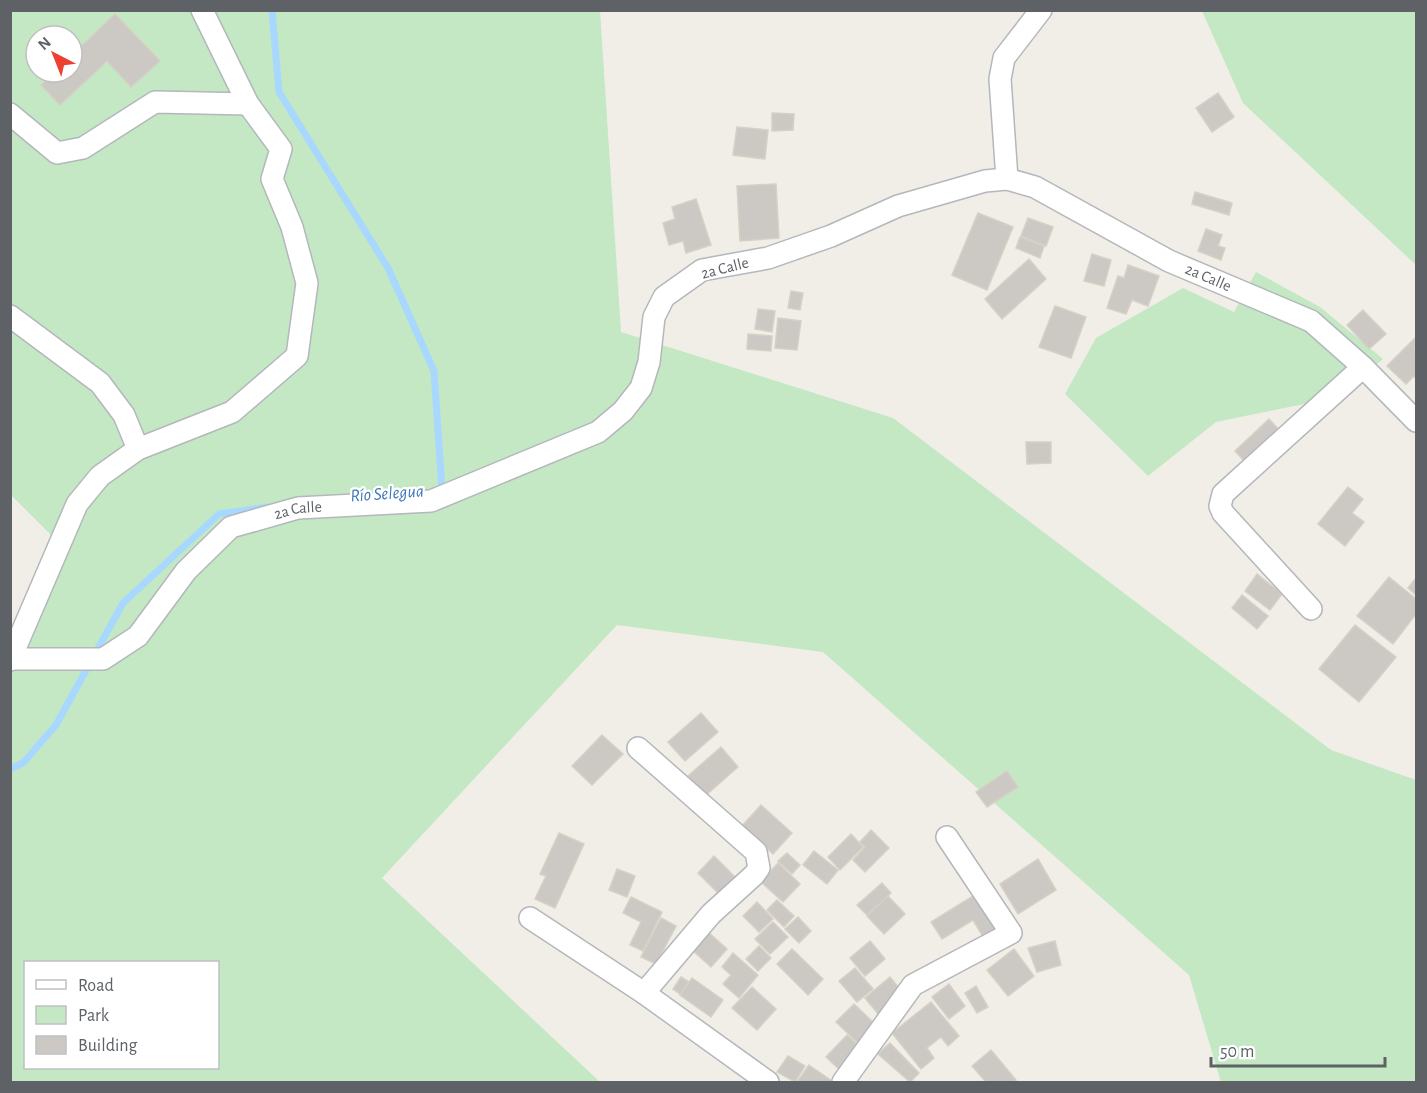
<svg xmlns="http://www.w3.org/2000/svg" width="1427" height="1093" font-family="'Alegreya Sans',sans-serif">
  <rect width="100%" height="100%" fill="#f0eee7"/>
  <g fill="#c3e8c3" fill-rule="evenodd">
    <path d="M11,11h589l21,321 272,86 438,332 85,30v302h-195l-32,-107 -366,-323 -206,-27 -235,253 218,204h-589l-1,-443 41,-104 -40,-40zM36,36h36v36h-36zM26,962h192v106h-192z"/>
    <path d="M1202,11h214v254l-173,-162z"/>
    <path d="M1256,272l64,35 63,52 -45,38 -122,25 -68,54 -83,-82 31,-56 87,-50 51,24z"/>
  </g>
  <g fill="none" stroke-linecap="round" stroke-linejoin="round">
    <g stroke="#a8d8ff" stroke-width="7">
      <path d="M272,10l7,82 109,176 46,103 8,119h-4"/>
      <path d="M10,769l13,-6 33,-38 67,-122 96,-89 49,-7"/>
    </g>
  </g>
  <g fill="#ccc9c4" stroke="#d6d0c5" stroke-width="1.5">
    <path d="M115,14l45,47 -29,26 -24,-26 -47,44 -19,-20 14,-13h17v-17z"/>
    <path d="M1218,93l16,24 -22,15 -16,-24z"/>
    <path d="M772,113l22,1 -1,16 -21,1z"/>
    <path d="M737,127l31,3 -3,29 -32,-4z"/>
    <path d="M776,184l3,54 -39,3 -3,-55z"/>
    <path d="M1195,192l37,11 -3,12 -37,-11z"/>
    <path d="M696,199l15,46 -25,8 -3,-12 -14,4 -6,-22 12,-4 -3,-12z"/>
    <path d="M978,213l35,14 -26,63 -35,-15z"/>
    <path d="M1028,218l25,9 -7,19 -25,-10z"/>
    <path d="M1206,229l16,6 -4,11 7,2 -4,12 -23,-9z"/>
    <path d="M1020,237l24,9 -4,12 -24,-10z"/>
    <path d="M1092,254l19,6 -7,26 -20,-5z"/>
    <path d="M1029,259l17,20 -44,40 -17,-20z"/>
    <path d="M1128,265l31,11 -11,30 -16,-6 -6,14 -19,-6 11,-32 6,2z"/>
    <path d="M791,291l12,2 -3,17 -12,-2z"/>
    <path d="M1055,306l31,11 -15,41 -32,-11z"/>
    <path d="M758,309l17,2 -3,21 -17,-3z"/>
    <path d="M1363,310l23,24 -17,15 -22,-24z"/>
    <path d="M778,318l23,3 -4,29 -22,-2z"/>
    <path d="M748,334l24,2 -1,15 -24,-2z"/>
    <path d="M1415,338l1,41 -2,-3 -8,8 -19,-18z"/>
    <path d="M1269,419l13,14 -34,32 -13,-14z"/>
    <path d="M1026,442h25v21l-24,1z"/>
    <path d="M1348,487l15,12 -11,14 12,9 -19,24 -27,-22z"/>
    <path d="M1257,574l25,20 -12,16 -25,-19z"/>
    <path d="M1389,577l27,22v15l-23,30 -36,-28z"/>
    <path d="M1416,578v17l-8,-7z"/>
    <path d="M1242,595l26,21 -11,13 -25,-21z"/>
    <path d="M1355,625l41,32 -37,45 -40,-33z"/>
    <path d="M701,713l17,19 -33,29 -17,-19z"/>
    <path d="M602,735l21,19 -31,31 -20,-19z"/>
    <path d="M721,747l17,20 -33,29 -17,-20z"/>
    <path d="M1007,771l11,16 -31,20 -11,-15z"/>
    <path d="M761,805l31,28 -19,21 -31,-28z"/>
    <path d="M871,830l18,18 -24,24 -12,-12 12,-13 -5,-5z"/>
    <path d="M559,833l25,11 -29,64 -20,-9 11,-23 -6,-2z"/>
    <path d="M851,834l12,13 -23,23 -12,-13z"/>
    <path d="M814,851l24,19 -11,14 -24,-19z"/>
    <path d="M787,853l13,12 -8,9 -14,-13z"/>
    <path d="M714,856l25,25 -16,17 -25,-25z"/>
    <path d="M1038,859l18,31 -38,24 -18,-30z"/>
    <path d="M778,863l22,21 -17,18 -22,-20z"/>
    <path d="M617,869l18,7 -8,21 -18,-7z"/>
    <path d="M882,883l9,10 -24,22 -10,-10z"/>
    <path d="M981,891l23,37 -19,12 -12,-20 -31,19 -11,-17z"/>
    <path d="M888,896l17,18 -21,20 -17,-18z"/>
    <path d="M631,897l31,15 -19,39 -13,-6 11,-23 -18,-9z"/>
    <path d="M777,900l17,16 -10,11 -17,-17z"/>
    <path d="M757,902l16,17 -14,13 -16,-16z"/>
    <path d="M798,917l13,14 -12,12 -14,-14z"/>
    <path d="M661,918l15,8 -20,38 -15,-7z"/>
    <path d="M773,922l15,15 -18,17 -15,-15z"/>
    <path d="M707,931l20,18 -16,18 -20,-18z"/>
    <path d="M870,941l15,18 -20,17 -15,-18z"/>
    <path d="M1055,941l6,24 -24,7 -9,-24z"/>
    <path d="M759,946l12,12 -13,13 -12,-12z"/>
    <path d="M792,949l31,30 -15,16 -31,-31z"/>
    <path d="M1014,949l20,27 -26,20 -21,-26z"/>
    <path d="M733,953l25,22 -19,23 -16,-14 8,-9 -9,-8z"/>
    <path d="M855,968l18,21 -16,13 -18,-21z"/>
    <path d="M681,977l8,5 -9,12 -7,-5z"/>
    <path d="M890,977l14,17 -25,21 -14,-17z"/>
    <path d="M692,978l31,22 -12,17 -31,-22z"/>
    <path d="M949,984l16,22 -16,13 -17,-22z"/>
    <path d="M976,986l12,21 -11,6 -12,-20z"/>
    <path d="M752,987l24,22 -19,21 -25,-22z"/>
    <path d="M931,1002l28,34 -11,10 -7,-9 -14,11 7,10 -13,11 -29,-36z"/>
    <path d="M854,1004l25,24 -18,18 -25,-24z"/>
    <path d="M847,1035l17,15 -21,23 -17,-16z"/>
    <path d="M890,1043l29,30 -9,9 -32,-28z"/>
    <path d="M991,1050l25,30 -3,2h-27l-14,-16z"/>
    <path d="M788,1056l17,10 -10,16 -18,-10z"/>
    <path d="M809,1065l23,16 -1,1h-34z"/>
  </g>
  <g fill="none" stroke-linecap="round" stroke-linejoin="round">
    <defs>
      <g id="street">
        <path d="M10,114l47,39 26,-5 72,-46 93,2"/>
        <path d="M1007,179l-7,-100 4,-21 37,-48"/>
        <path d="M10,316l90,67 24,32 14,34"/>
        <path d="M1311,609l-88,-96 -3,-7 3,-12 140,-127"/>
        <path id="s1" d="M10,659h93l35,-23 48,-65 45,-44 67,-19 133,-7 167,-69 25,-21 18,-23 8,-26 5,-45 10,-20 38,-27 66,-12 63,-22 67,-30 87,-25 22,-2 28,8 134,74 142,60 52,46 53,54"/>
        <path d="M10,660l67,-156 23,-28 38,-27 94,-37 65,-56 10,-73 -15,-56 -20,-48 9,-30 -33,-45 -46,-94"/>
        <path d="M638,748l118,104 3,16 -5,7 -43,39 -67,79"/>
        <path d="M530,918l114,75 124,89"/>
        <path d="M843,1082l70,-97 98,-52 -64,-96"/>
      </g>
    </defs>
    <use href="#street" stroke="#b4b7bb" stroke-width="24"/>
    <use href="#street" stroke="#fff" stroke-width="21"/>
  </g>
  <g text-anchor="middle" dominant-baseline="central" stroke-width="4.5" stroke-linejoin="round" paint-order="stroke">
    <g font-size="16" fill="#5e6267" stroke="#fff">
      <text transform="translate(725 268) rotate(-14)">2a Calle</text>
      <text stroke="none"><textPath href="#s1" startOffset="1410">2a Calle</textPath></text>
      <text stroke="none"><textPath href="#s1" startOffset="348">2a Calle</textPath></text>
    </g>
    <g font-size="18" font-style="italic" fill="#4178b5" stroke="#fff">
      <text transform="translate(387 494) rotate(-4)">Río Selegua</text>
    </g>
  </g>
  <rect width="1427" height="1093" fill="none" stroke="#5e6267" stroke-width="24"/>
  <rect x="24" y="961" width="195" height="108" fill="#ffffff" stroke="#bfc0c2" stroke-width="1.5"/>
  <rect x="36" y="980" width="30" height="9" fill="#ffffff" stroke="#bfc0c2" stroke-width="1.5"/>
  <text x="78" y="991" font-size="18" fill="#5e6267">Road</text>
  <rect x="36" y="1006" width="30" height="18" fill="#c3e8c3" stroke="#bfc0c2" stroke-width="1.5"/>
  <text x="78" y="1021" font-size="18" fill="#5e6267">Park</text>
  <rect x="36" y="1036" width="30" height="18" fill="#ccc9c4" stroke="#bfc0c2" stroke-width="1.5"/>
  <text x="78" y="1051" font-size="18" fill="#5e6267">Building</text>
  <g transform="translate(54 54) rotate(318)"><circle r="28" fill="#ffffff" stroke="#bfc0c2" stroke-width="1.5"/>
  <path d="M0-4.5L10 22L0 15L-10 22Z" fill="#ed4030"/>
  <text y="-9" font-size="16" font-weight="bold" text-anchor="middle" fill="#5e6267">N</text>
  </g>
  <path d="M1211 1057v9h174v-9" fill="none" stroke="#5e6267" stroke-width="3"/>
  <text x="1220" y="1057" font-size="18" fill="#5e6267" stroke="#ffffff" stroke-width="4.5" paint-order="stroke">50 m</text>
</svg>
